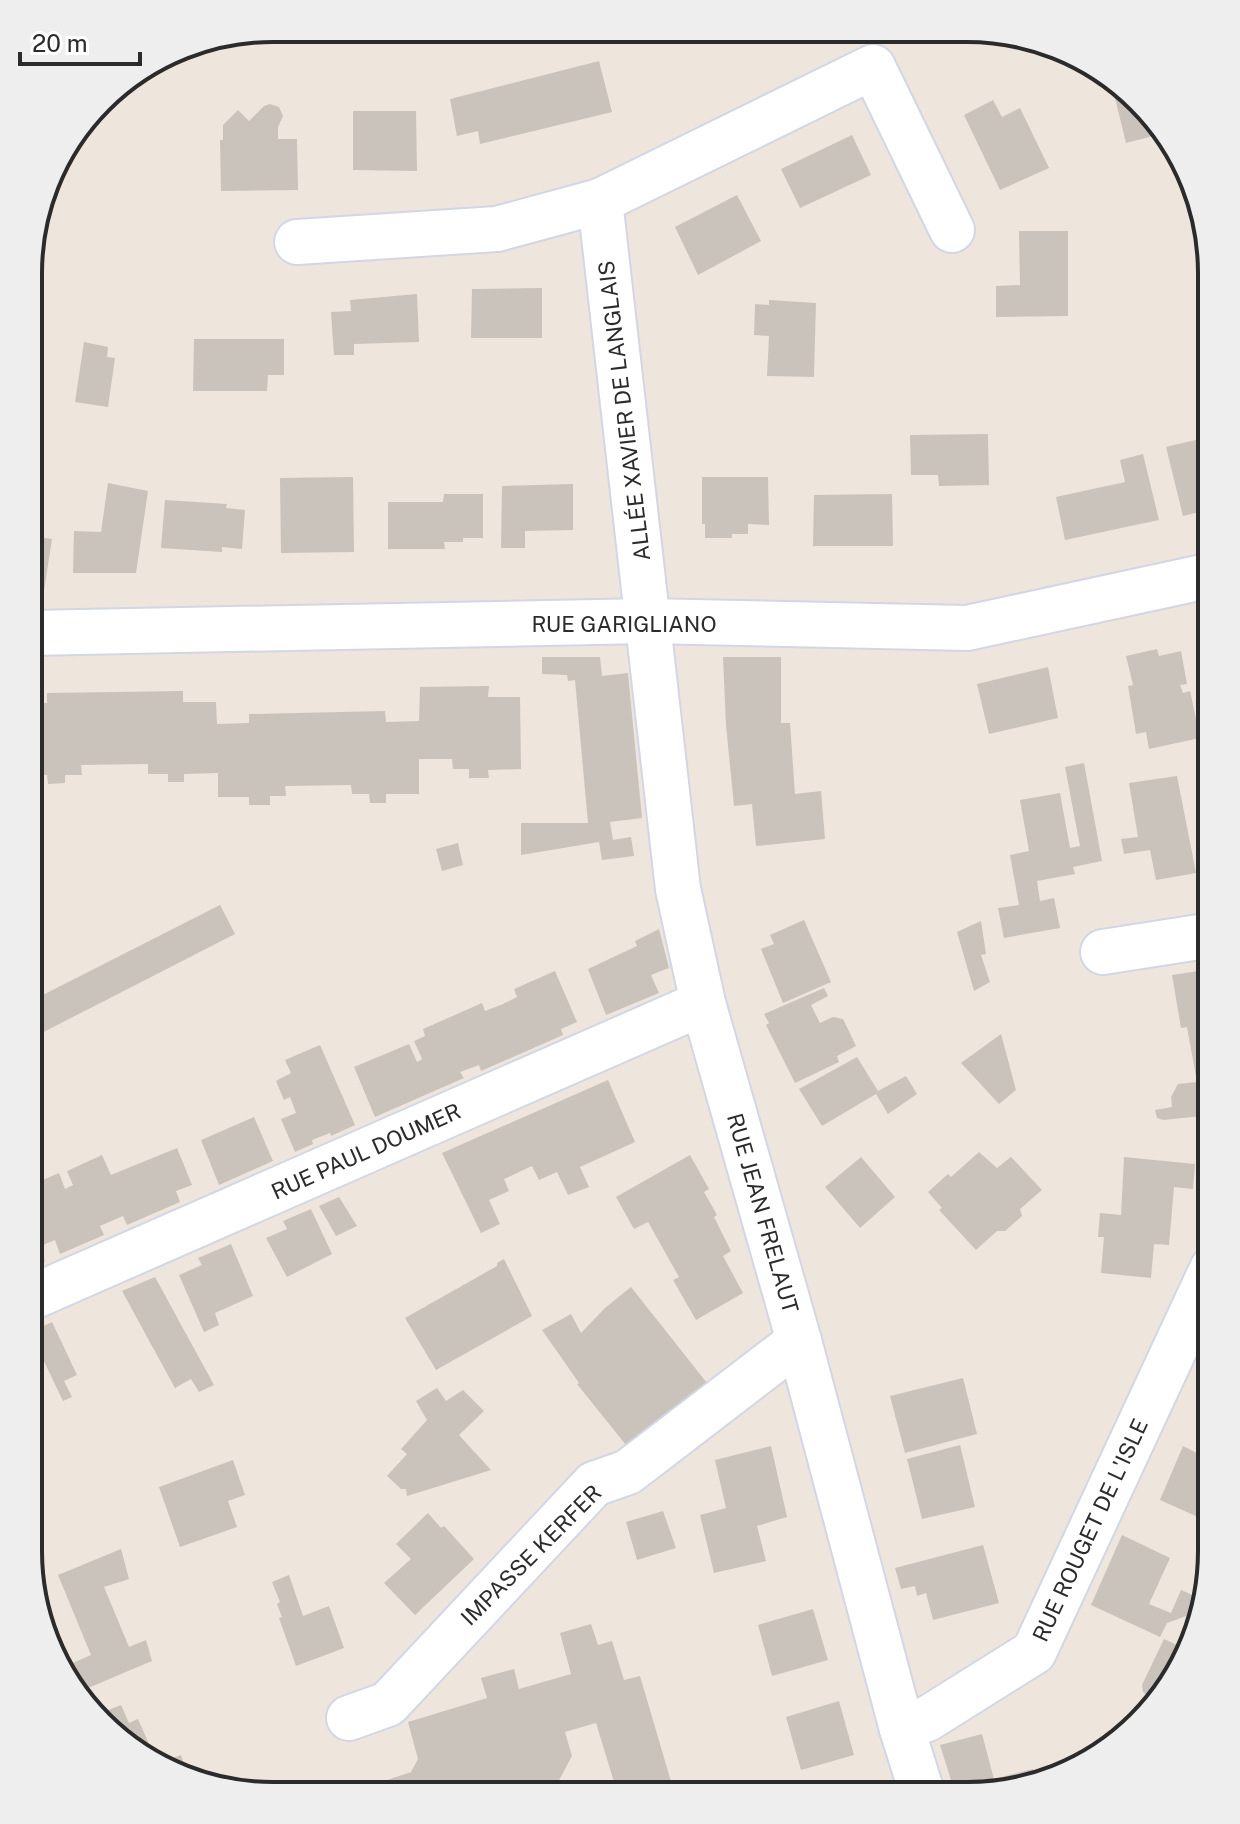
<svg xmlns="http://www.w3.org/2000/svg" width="1240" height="1824" font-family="'Public Sans',sans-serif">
  <rect width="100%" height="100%" fill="#eee6dc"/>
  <g fill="#c9c3bc">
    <path d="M599,61l13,51 -132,32 -2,-13 -21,5 -7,-37z"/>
    <path d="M1120,84l40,48 1,2 -35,9 -14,-57z"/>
    <path d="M993,100l9,17 18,-9 29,60 -49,22 -36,-75z"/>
    <path d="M270,104l9,3 4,9 -5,11v12h19l1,51 -77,1 -1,-51h3v-15l15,-15 11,11 15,-15z"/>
    <path d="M353,111h63l1,60 -64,-1z"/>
    <path d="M75,133l-1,19 -13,-1z"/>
    <path d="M852,135l19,40 -71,33 -19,-39z"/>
    <path d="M737,195l24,46 -63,34 -23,-48z"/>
    <path d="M1019,231h49v85l-72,1v-31l24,-1z"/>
    <path d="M30,241h7l5,106h-12z"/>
    <path d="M542,288v50h-71l1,-49z"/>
    <path d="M417,294l2,48 -65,2v11h-20l-3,-43 20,-1 -1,-11z"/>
    <path d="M769,300l47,3 -2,74 -47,-1 2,-40 -15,-1 1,-31 14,1z"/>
    <path d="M194,339h90v36h-16l-1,16h-74z"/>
    <path d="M84,342l24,5 -1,10 8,1 -7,49 -33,-5z"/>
    <path d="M988,434l1,51 -50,1 -1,-11h-27l-1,-40z"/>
    <path d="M1212,436v73l-29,7 -17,-69z"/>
    <path d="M1143,454l16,66 -94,20 -9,-43 69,-15 -5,-22z"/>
    <path d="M353,477l1,75 -73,1 -1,-75z"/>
    <path d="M702,477h66l1,48 -21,-1v10h-16v4h-27v-14h-3z"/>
    <path d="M108,483l40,8 -12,82h-63l1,-42 27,1z"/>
    <path d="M573,484v46l-48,1v17h-24l1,-62z"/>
    <path d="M444,494h39v44h-20v4h-19l1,7h-57v-47h55z"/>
    <path d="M892,494l1,52h-80l1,-51z"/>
    <path d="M165,500l62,4 -1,4 19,2 -3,39 -20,-2v5l-61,-4z"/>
    <path d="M32,536l20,3 -10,65 -12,-2z"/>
    <path d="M1157,649l2,7 22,-5 6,33 -7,1 3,8 7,-2 10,47 -51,11 -3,-17 -10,2 -8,-48 5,-1 -7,-29z"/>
    <path d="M542,657h58l2,19 26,-3 14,145 -32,4 3,18 18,-3 3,19 -32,4 -3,-18 -78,13v-32h67l-13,-143 -7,1 -1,-6 -25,-1z"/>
    <path d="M723,657h58v66h9l5,71 26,-3 4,48 -69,7 -4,-42 -18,2 -8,-81z"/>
    <path d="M1048,667l10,51 -69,16 -12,-50z"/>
    <path d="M489,686l-1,11h32l1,72 -33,1 1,8h-20v-9h-16l-1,-10h-33v35h-33v9h-16l-1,-9h-17l-1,-9 -66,1 1,10h-16v9h-21v-8h-31v-24l-34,1v8h-16v-8h-20v-10l-67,1 1,10h-17v8l-17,1 -1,-9h-18v-72h18v-10l136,-2v11h33l1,22 32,-1v-9l136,-3 1,11 33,-1 1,-34z"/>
    <path d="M1084,763l18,98 -29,6 2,7 -38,7 3,20 14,-3 6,30 -56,10 -6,-30 21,-3 -9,-50 19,-4 -9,-51 40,-7 10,55 10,-2 -15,-79z"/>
    <path d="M1177,776l19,97 -40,7 -6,-30 -26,4 -3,-15 17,-2 -9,-54z"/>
    <path d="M458,843l5,22 -21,6 -6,-22z"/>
    <path d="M220,905l15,29 -205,105 -1,-37z"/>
    <path d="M804,920l27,62 -48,21 -22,-54 13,-5 -4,-9z"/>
    <path d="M981,921l5,33 -5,1 9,27 -16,9 -17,-59z"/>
    <path d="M659,929l10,39 -18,7 8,18 -53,22 -18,-46 49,-23 -2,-5z"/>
    <path d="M1212,969v146l-49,5 -6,-2 -2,-8 17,-3 -1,-10 7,-13 19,-2 -10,-55 -6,1 -9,-53z"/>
    <path d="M555,971l22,51 -16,7 2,6 -82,36 -2,-6 -19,7 4,6 -89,39 -21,-50 55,-23 8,18 5,-3 -8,-18 11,-5 -2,-7 59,-26 3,8 18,-7 14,-7 -3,-8z"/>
    <path d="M824,988l4,8 -17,9 9,18 13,-6 10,2 13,27 -19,10 2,6 -44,21 -29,-58 3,-2 -5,-9z"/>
    <path d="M1001,1034l15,56 -17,14 -38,-41z"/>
    <path d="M320,1045l35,80 -24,11 -1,-3 -18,7 1,4 -18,8 -14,-33 15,-6 -6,-16 -6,3 -8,-19 15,-8 -6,-13z"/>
    <path d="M857,1057l21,34 28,-15 11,18 -29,20 -12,-20 -54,32 -23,-37z"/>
    <path d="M608,1080l27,62 -55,25 9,20 -21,8 -11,-23 -18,8 -7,-14 -28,13 5,12 -20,9 11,24 -19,9 -39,-80z"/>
    <path d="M254,1117l19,44 -54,24 -18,-45z"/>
    <path d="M177,1148l15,37 -16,6 4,11 -53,23 -4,-9 -23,10 4,9 -44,19 -5,-14 -17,7 7,14 -17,7 1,-75 5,-2 -3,-6 28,-12 6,16 8,-4 -6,-14 35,-16 9,20z"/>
    <path d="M979,1152l18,16 14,-11 31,33 -22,19 2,7 -17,15h-8l-21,19 -37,-40 3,-2 -14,-16 20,-18 3,3z"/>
    <path d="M690,1155l19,34 -5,3 13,23 -3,2 17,34 -8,5 20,37 -47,27 -23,-40 6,-3 -31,-55 -14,7 -18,-32z"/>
    <path d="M861,1157l34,40 -35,31 -35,-41z"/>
    <path d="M1124,1157l71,7 -2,25 -19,-2 -5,58 -15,-1 -3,34 -50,-5 3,-36h-6l2,-24 21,2z"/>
    <path d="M339,1197l18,29 -21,10 -17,-30z"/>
    <path d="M311,1209l21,45 -45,23 -21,-39 21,-9 -4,-8z"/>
    <path d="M231,1244l22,52 -38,17 4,12 -15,7 -25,-57 23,-10 -4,-7z"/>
    <path d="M504,1259l28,57 -96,54 -31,-52 92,-52v-3z"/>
    <path d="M155,1277l59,108 -15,7 -8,-13 -16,9 -53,-97z"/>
    <path d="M631,1287l76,96 -77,67 -53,-66 2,-1 -37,-53 29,-16 10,19 24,-25z"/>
    <path d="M52,1322l25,53 -13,6 8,16 -9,4 -33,-69z"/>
    <path d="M963,1378l14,56 -72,19 -15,-57z"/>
    <path d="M437,1388l9,13 17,-11 21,21 -25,24 32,35 -84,26 -1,-7h-5l-14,-13 20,-22 -6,-5 26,-29 -11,-19z"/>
    <path d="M960,1445l15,62 -53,12 -15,-60z"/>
    <path d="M771,1446l16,71 -30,9 9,35 -52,12 -14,-58 26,-7 -11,-48z"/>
    <path d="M1183,1446l28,14v52l-4,9 -47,-21z"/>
    <path d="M233,1460l12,35 -17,6 9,26 -57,20 -21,-60z"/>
    <path d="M663,1511l13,37 -39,12 -11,-38z"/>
    <path d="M428,1513l13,15 3,-2 30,33 -59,56 -31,-32 27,-24 -15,-15z"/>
    <path d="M1122,1535l48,23 -21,46 22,9 10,-23 16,7 -8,18 -22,8 -7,14 -69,-32z"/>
    <path d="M983,1545l16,58 -66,17 -7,-27 -9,3 -2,-10 -14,3 -6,-21z"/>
    <path d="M121,1549l8,30 -25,8 25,60 17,-7 6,21 -71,30 -20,-23 30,-13 -33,-80z"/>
    <path d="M289,1575l14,41 26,-10 15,42 -48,18 -17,-48 3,-1 -5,-13 3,-2 -8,-20z"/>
    <path d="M813,1609l15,51 -56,16 -14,-51z"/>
    <path d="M591,1624l7,21 14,-4 12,39 16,-4 35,119h-57l-22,-72 -31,9 7,24 -15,28 -37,11 -139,-1 6,-14 24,-8 7,-13 -10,-37 79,-24 -6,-20 33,-9 5,20 52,-15 -11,-41z"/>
    <path d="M1164,1639l20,9 -14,39 -21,19 3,-6 -9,-8 -1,-7z"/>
    <path d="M839,1701l15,54 -53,15 -15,-53z"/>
    <path d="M121,1705l8,18 9,-4 19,43 -20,-8 -36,-41z"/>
    <path d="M982,1734l12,45 39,-10 3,11 -69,16h-11l-16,-51z"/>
    <path d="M181,1755l6,18 -27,-10z"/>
  </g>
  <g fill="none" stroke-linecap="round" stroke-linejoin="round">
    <defs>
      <g id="street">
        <path d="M297,242l200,-13 103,-28"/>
        <path d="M30,633l617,-12 320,7 245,-53"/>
        <path d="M1103,952l109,-17"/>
        <path d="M28,1299l675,-296"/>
        <path d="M349,1718l39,-14 206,-220 34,-12 171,-131"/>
        <path d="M902,1729l25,-10 107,-67 178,-383"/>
        <path d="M923,1796l-21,-67 -103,-388 -96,-338 -25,-114 -78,-688 273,-134 79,163"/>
      </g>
    </defs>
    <use href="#street" stroke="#d2d6e5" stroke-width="48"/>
    <use href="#street" stroke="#fff" stroke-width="44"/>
  </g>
  <g text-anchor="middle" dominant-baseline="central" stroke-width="7" stroke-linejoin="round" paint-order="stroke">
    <g font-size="22" fill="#2b2b2b" stroke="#fff">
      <text transform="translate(624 411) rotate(-97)">ALLÉE XAVIER DE LANGLAIS</text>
      <text x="624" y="624">RUE GARIGLIANO</text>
      <text transform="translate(366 1151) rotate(-24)">RUE PAUL DOUMER</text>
      <text transform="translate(763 1213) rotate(74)">RUE JEAN FRELAUT</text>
      <text transform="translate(1090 1530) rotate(-65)">RUE ROUGET DE L'ISLE</text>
      <text transform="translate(531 1555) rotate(-45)">IMPASSE KERFER</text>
    </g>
  </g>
  <path d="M0 0H1240V1824H0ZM273 42H967A231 231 0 0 1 1198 273V1551A231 231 0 0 1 967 1782H273A231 231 0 0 1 42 1551V273A231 231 0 0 1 273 42Z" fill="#eee" fill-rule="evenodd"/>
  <path fill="none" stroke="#2b2b2b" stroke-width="4" d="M273 42H967A231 231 0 0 1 1198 273V1551A231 231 0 0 1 967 1782H273A231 231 0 0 1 42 1551V273A231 231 0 0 1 273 42Z"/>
  <path d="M20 52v12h120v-12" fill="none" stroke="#2b2b2b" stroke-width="4"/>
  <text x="32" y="52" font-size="24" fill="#2b2b2b" stroke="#ffffff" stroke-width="6" paint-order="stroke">20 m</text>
</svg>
